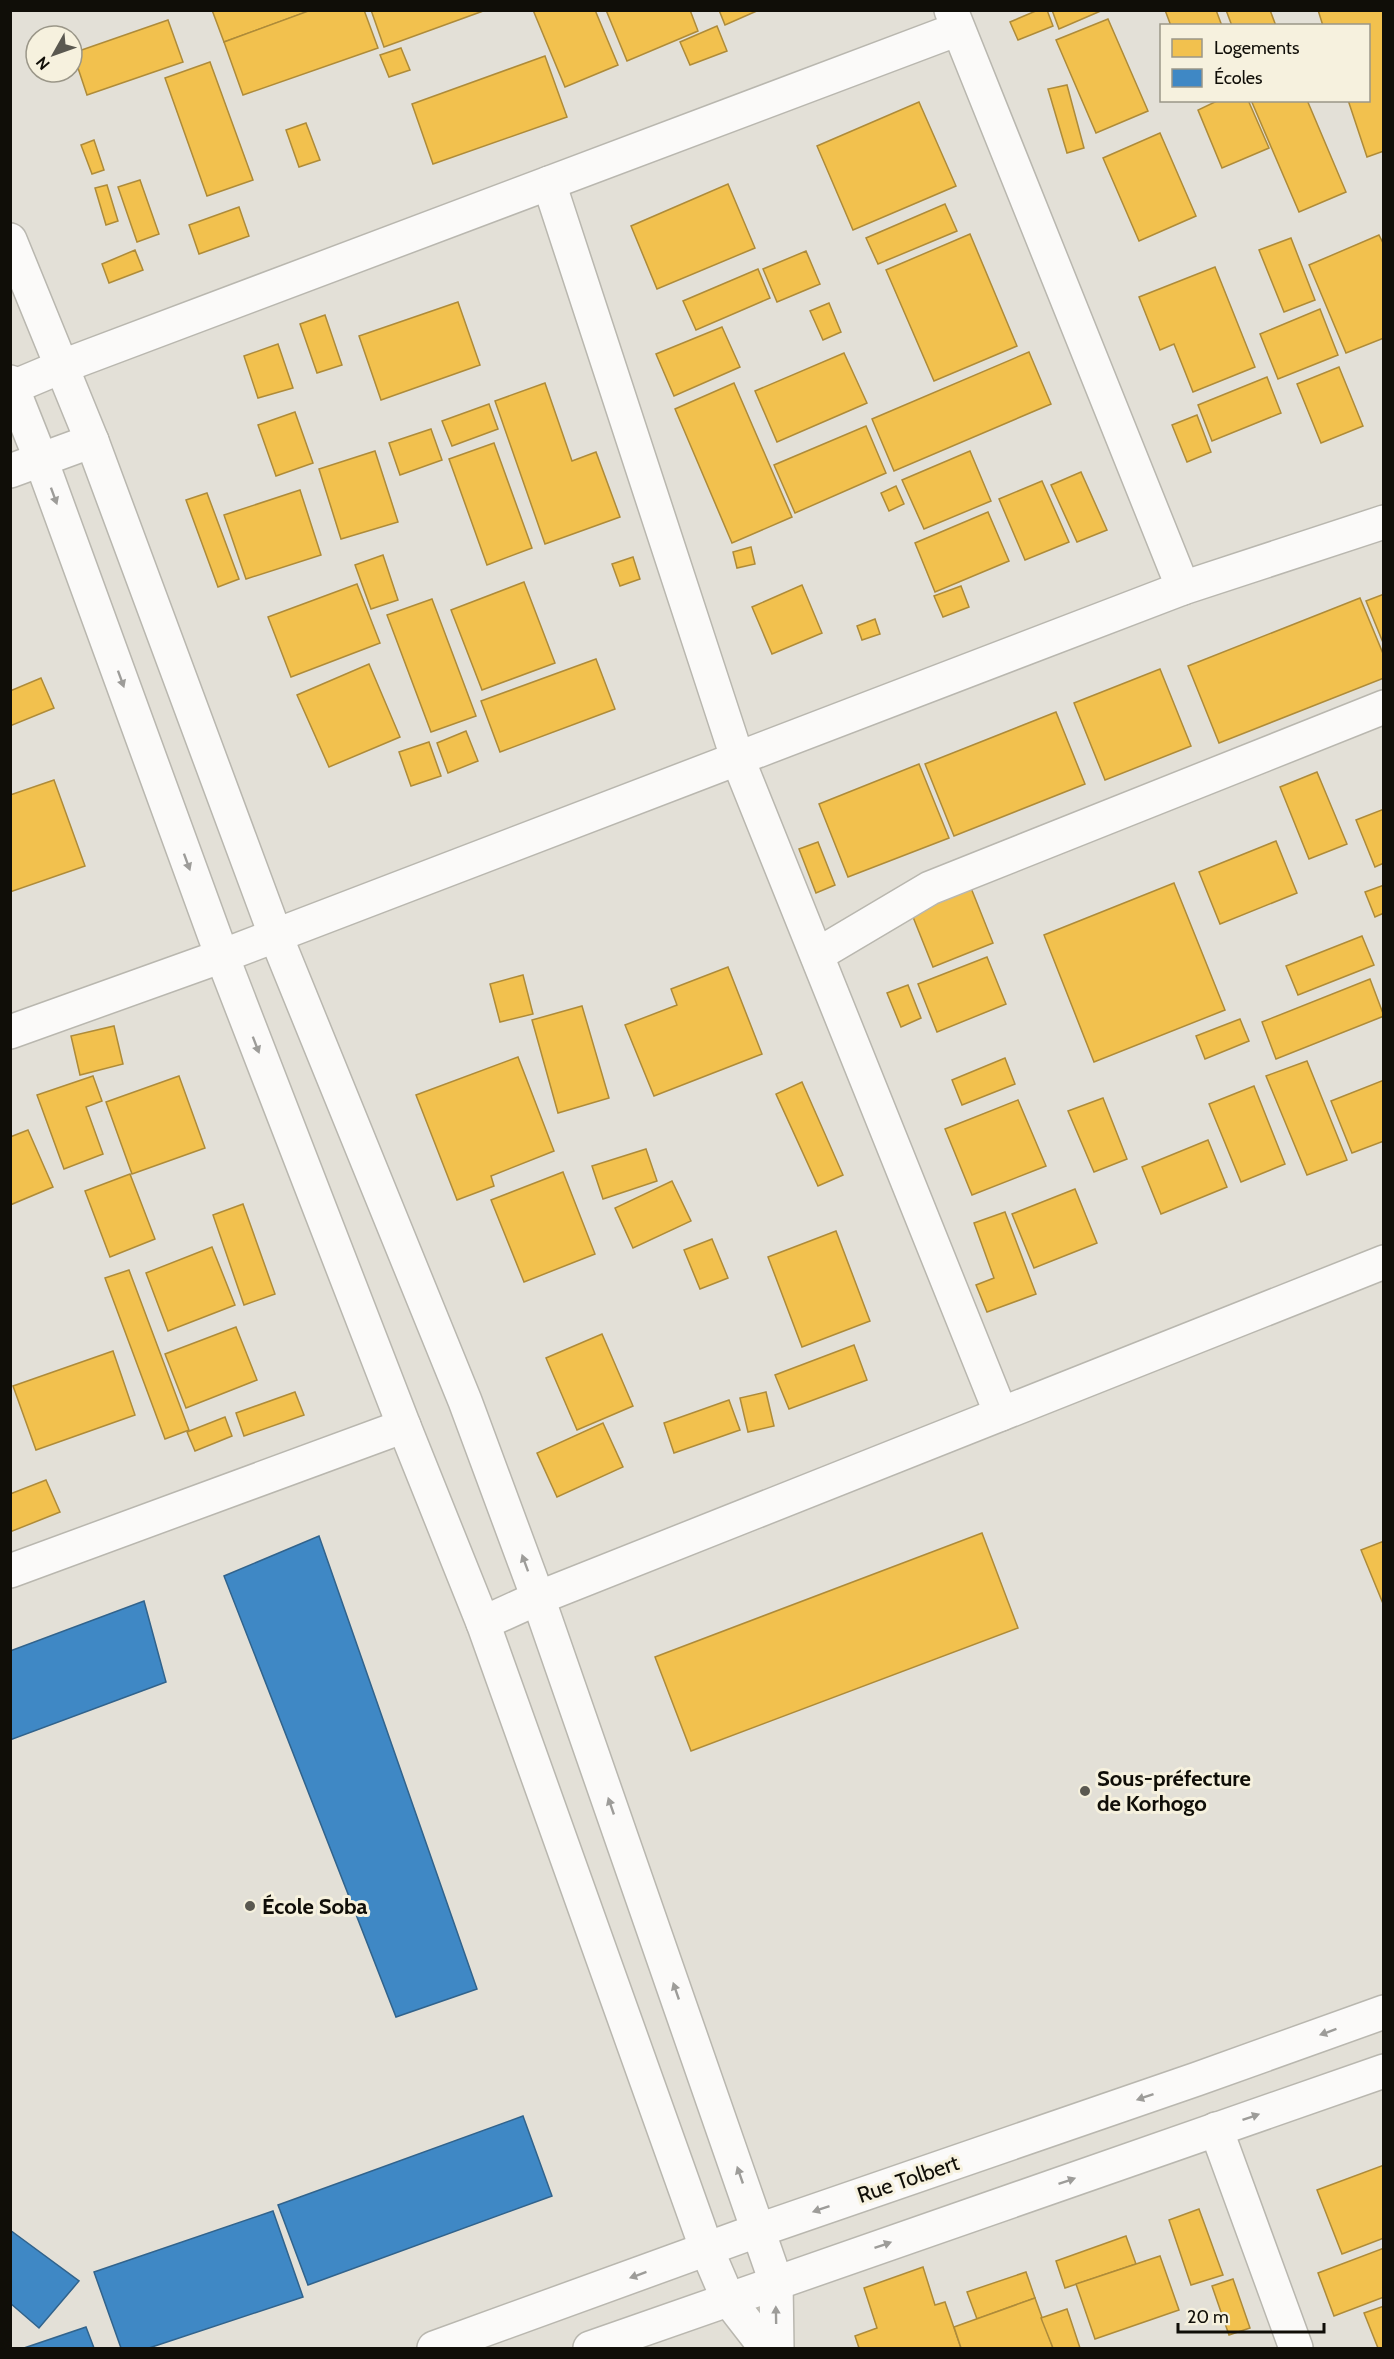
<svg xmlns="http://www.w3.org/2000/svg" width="1394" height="2359" font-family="Cabin,sans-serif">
  <rect width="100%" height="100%" fill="#e3e0d7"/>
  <g fill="#f2c14e" stroke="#ae8b39" stroke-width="1.5">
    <path d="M212,10h100l-88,32z"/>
    <path d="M311,10h53l14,38 -135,47 -19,-53z"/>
    <path d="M371,10h115l-102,37z"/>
    <path d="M533,10h62l23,55 -53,22z"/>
    <path d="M606,10h84l8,21 -71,30z"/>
    <path d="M719,10h40l-34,15z"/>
    <path d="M1038,10h9l6,16 -35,14 -8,-18z"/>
    <path d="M1052,10h51l-44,19z"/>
    <path d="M1165,10h51l6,16h-51z"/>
    <path d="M1226,10h44l6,16h-44z"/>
    <path d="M1318,10h66v141l-17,6 -19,-57h20v-74h-45z"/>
    <path d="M1108,19l40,92 -52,22 -40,-93z"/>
    <path d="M168,20l15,42 -96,33 -14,-42z"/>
    <path d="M717,26l10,25 -37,14 -10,-23z"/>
    <path d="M401,48l9,22 -21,7 -9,-22z"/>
    <path d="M545,56l22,61 -134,47 -21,-60z"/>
    <path d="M210,62l43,118 -46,16 -42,-118z"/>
    <path d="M1067,85l17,63 -17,5 -19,-64z"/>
    <path d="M1219,100h29l21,48 -47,20 -24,-58z"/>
    <path d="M1251,100h56l39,92 -47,20z"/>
    <path d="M919,102l37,84 -103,44 -36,-84z"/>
    <path d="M306,123l14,37 -21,7 -13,-37z"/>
    <path d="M1160,133l36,83 -57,25 -36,-83z"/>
    <path d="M94,140l10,30 -12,4 -11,-29z"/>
    <path d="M140,180l19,54 -22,8 -19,-55z"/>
    <path d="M728,184l27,64 -98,41 -26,-63z"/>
    <path d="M107,185l11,36 -12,4 -11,-37z"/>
    <path d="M945,204l12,27 -79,33 -12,-26z"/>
    <path d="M239,207l10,29 -50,18 -10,-29z"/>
    <path d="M970,234l47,112 -83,35 -48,-111z"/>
    <path d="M1379,235l5,10v93l-38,15 -37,-88z"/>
    <path d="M1291,238l24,62 -31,12 -25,-62z"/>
    <path d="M135,250l8,20 -34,13 -7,-19z"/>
    <path d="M806,251l14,33 -43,18 -14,-33z"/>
    <path d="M1215,267l40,100 -62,25 -19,-48 -14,6 -21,-53z"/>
    <path d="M758,269l12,29 -74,32 -13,-29z"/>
    <path d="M458,302l22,63 -99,35 -22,-64z"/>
    <path d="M829,303l12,29 -18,8 -13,-29z"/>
    <path d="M1320,309l18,46 -60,24 -18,-45z"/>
    <path d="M325,315l17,50 -25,8 -17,-49z"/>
    <path d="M722,327l18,40 -66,29 -18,-42z"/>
    <path d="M278,344l15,44 -35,10 -14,-42z"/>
    <path d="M1029,352l22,52 -157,67 -22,-52z"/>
    <path d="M844,353l23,50 -90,39 -22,-51z"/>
    <path d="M1339,367l24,59 -42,17 -24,-59z"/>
    <path d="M1267,377l14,36 -69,28 -14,-36z"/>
    <path d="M545,383l27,78 24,-9 24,65 -75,27 -50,-143z"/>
    <path d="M734,383l58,134 -60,26 -57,-134z"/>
    <path d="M489,404l9,25 -46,17 -10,-25z"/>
    <path d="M295,412l18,51 -37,13 -18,-51z"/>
    <path d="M1197,415l14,37 -24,10 -15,-37z"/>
    <path d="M866,426l20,47 -91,40 -21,-48z"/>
    <path d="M431,429l11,31 -42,15 -11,-32z"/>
    <path d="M494,443l38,105 -45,17 -38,-106z"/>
    <path d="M375,451l23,71 -57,17 -22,-70z"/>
    <path d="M970,451l21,50 -67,28 -22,-49z"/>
    <path d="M1081,472l26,58 -30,12 -26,-57z"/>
    <path d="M1042,481l27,61 -44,18 -26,-61z"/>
    <path d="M896,486l8,18 -15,7 -8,-18z"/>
    <path d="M300,490l21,65 -75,24 -22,-64z"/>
    <path d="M207,493l32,86 -21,8 -32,-87z"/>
    <path d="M988,512l21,49 -74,31 -20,-49z"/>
    <path d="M751,547l4,17 -18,4 -4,-16z"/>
    <path d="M383,555l15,45 -27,9 -16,-44z"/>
    <path d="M633,557l7,22 -20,7 -8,-22z"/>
    <path d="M524,582l31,81 -73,27 -31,-80z"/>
    <path d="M357,584l23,59 -89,34 -23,-60z"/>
    <path d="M802,585l20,48 -50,21 -20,-47z"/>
    <path d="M961,586l8,21 -26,10 -9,-21z"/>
    <path d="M1384,594v51l-18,-44z"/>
    <path d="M1360,598l24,58v22l-165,65 -31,-77z"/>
    <path d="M432,599l44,117 -45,16 -44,-117z"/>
    <path d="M875,619l5,15 -18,6 -5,-14z"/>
    <path d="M596,659l19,50 -115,43 -19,-51z"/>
    <path d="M369,664l31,73 -71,30 -32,-72z"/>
    <path d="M1160,669l31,77 -86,34 -31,-77z"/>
    <path d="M41,678l13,30 -44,18v-35z"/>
    <path d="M1056,712l29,72 -131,52 -29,-72z"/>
    <path d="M466,731l12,30 -30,12 -11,-30z"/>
    <path d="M429,742l12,34 -30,10 -12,-34z"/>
    <path d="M919,764l30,74 -101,39 -29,-73z"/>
    <path d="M1317,772l30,72 -38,15 -29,-72z"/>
    <path d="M54,780l31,86 -75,26v-97z"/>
    <path d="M1384,809v54l-9,4 -19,-47z"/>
    <path d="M1276,841l21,52 -77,31 -21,-52z"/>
    <path d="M818,842l17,43 -19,8 -17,-44z"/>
    <path d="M1174,883l51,127 -131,52 -50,-127z"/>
    <path d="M1384,885v28l-9,4 -10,-25z"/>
    <path d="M971,888l22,55 -60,24 -22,-55z"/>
    <path d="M1362,936l12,29 -76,30 -12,-29z"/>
    <path d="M987,957l19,47 -69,28 -19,-48z"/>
    <path d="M728,967l34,87 -108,42 -29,-71 52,-20 -6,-16z"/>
    <path d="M523,975l10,39 -33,8 -10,-38z"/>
    <path d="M1370,979l14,37 -108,43 -14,-37z"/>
    <path d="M908,985l13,33 -20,9 -14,-34z"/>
    <path d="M582,1006l27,92 -51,15 -26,-93z"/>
    <path d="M1240,1019l9,22 -44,18 -9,-23z"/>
    <path d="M114,1026l9,38 -43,11 -9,-39z"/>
    <path d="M518,1057l36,94 -63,25 3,10 -37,14 -41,-105z"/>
    <path d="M1005,1058l10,26 -53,21 -10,-25z"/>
    <path d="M1307,1061l40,99 -40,15 -41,-99z"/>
    <path d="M93,1076l9,25 -16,6 17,47 -39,15 -27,-74z"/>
    <path d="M179,1076l26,72 -73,26 -26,-72z"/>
    <path d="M1384,1080v61l-32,12 -21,-52z"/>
    <path d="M802,1082l41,93 -25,11 -42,-92z"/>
    <path d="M1254,1086l31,78 -44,18 -32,-78z"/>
    <path d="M1103,1098l24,61 -33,13 -26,-61z"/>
    <path d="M1018,1100l28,66 -74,29 -27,-66z"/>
    <path d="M28,1130l25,57 -43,18v-68z"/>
    <path d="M1208,1140l19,47 -66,27 -19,-47z"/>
    <path d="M646,1149l11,32 -54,18 -11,-33z"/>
    <path d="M563,1172l32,82 -71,28 -33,-82z"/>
    <path d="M130,1174l25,65 -45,18 -25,-66z"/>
    <path d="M672,1181l19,40 -58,27 -18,-40z"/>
    <path d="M1075,1189l22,54 -63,25 -22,-54z"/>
    <path d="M243,1204l32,90 -31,11 -31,-90z"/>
    <path d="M1005,1212l31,82 -49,18 -11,-27 18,-7 -20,-55z"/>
    <path d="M836,1231l34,90 -68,26 -34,-90z"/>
    <path d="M712,1239l16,39 -28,11 -16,-39z"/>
    <path d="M212,1247l23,58 -67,26 -22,-58z"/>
    <path d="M129,1270l60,160 -24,9 -60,-161z"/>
    <path d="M236,1327l21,53 -71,28 -21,-54z"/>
    <path d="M602,1334l31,72 -56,24 -31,-72z"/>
    <path d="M854,1345l13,35 -78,29 -14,-34z"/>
    <path d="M113,1351l22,64 -99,35 -23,-64z"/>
    <path d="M295,1392l9,23 -60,21 -8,-23z"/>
    <path d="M766,1392l8,34 -26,6 -8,-34z"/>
    <path d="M729,1400l11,30 -66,23 -10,-30z"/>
    <path d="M225,1417l7,19 -37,15 -8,-19z"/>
    <path d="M603,1423l20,44 -66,30 -20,-44z"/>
    <path d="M46,1480l14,32 -50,20v-38z"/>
    <path d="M982,1533l36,95 -327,123 -36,-94z"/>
    <path d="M1384,1541v65l-23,-56z"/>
    <path d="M1384,2165v73l-42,16 -25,-64z"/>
    <path d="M1199,2209l24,66 -32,10 -22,-65z"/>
    <path d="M1126,2236l10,28 -71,24 -9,-27z"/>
    <path d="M1384,2248v49l-50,19 -16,-43z"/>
    <path d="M1160,2256l19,54 -84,29 -19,-55z"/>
    <path d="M923,2267l12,38 10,-3 16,46h-102l-4,-12 22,-8 -13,-40z"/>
    <path d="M1026,2272l9,26 -58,21 -10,-27z"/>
    <path d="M1233,2279l17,49 -21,7 -17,-49z"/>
    <path d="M1035,2298l18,50h-92l-7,-21z"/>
    <path d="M1384,2306v42h-6l-14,-35z"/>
    <path d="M1067,2309l13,39h-27l-12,-30z"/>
  </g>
  <g fill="#3f88c5" stroke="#31638c" stroke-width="1.5">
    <path d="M319,1536l158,453 -81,28 -172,-441z"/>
    <path d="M144,1601l22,81 -156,58v-89z"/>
    <path d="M523,2116l29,80 -244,89 -30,-80z"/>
    <path d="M273,2211l30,86 -154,51h-28l-27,-76z"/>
    <path d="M10,2230l69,51 -40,47 -29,-25z"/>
    <path d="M86,2327l8,21h-70z"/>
  </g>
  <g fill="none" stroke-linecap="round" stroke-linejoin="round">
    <defs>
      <g id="minor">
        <path d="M951,10l232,578"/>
        <path d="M549,183l188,574 264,657"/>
        <path d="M10,240l82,201 183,493 190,467 73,197 238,684 1,66"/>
        <path d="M10,382l31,78 181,496 182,470 79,197 224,627 21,49 38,49"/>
        <path d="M13,387l50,-21 895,-337"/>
        <path d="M10,471l82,-30"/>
        <path d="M817,955l113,-67 454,-181"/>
        <path d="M10,1032l212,-76 961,-368 201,-66"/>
        <path d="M10,1571l394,-145"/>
        <path d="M483,1623l55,-25 846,-336"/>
        <path d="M1216,2129l80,219"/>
        <path d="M434,2348l325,-118 438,-151 187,-67"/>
        <path d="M590,2348l794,-277"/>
      </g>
    </defs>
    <use href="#minor" stroke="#b9b7af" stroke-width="36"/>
    <use href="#minor" stroke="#fbfaf9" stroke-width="33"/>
  </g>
  <defs><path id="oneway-solid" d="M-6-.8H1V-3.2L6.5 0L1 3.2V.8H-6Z" transform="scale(1.5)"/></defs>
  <g fill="#9d9c99">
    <use href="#oneway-solid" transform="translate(54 496) rotate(70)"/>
    <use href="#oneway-solid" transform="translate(121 679) rotate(70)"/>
    <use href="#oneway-solid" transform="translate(187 862) rotate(70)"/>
    <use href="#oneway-solid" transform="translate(256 1045) rotate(69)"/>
    <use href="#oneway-solid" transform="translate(525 1563) rotate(-110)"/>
    <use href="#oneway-solid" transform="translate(611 1806) rotate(-109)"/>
    <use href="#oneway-solid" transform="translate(676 1991) rotate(-109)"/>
    <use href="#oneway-solid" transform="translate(1328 2032) rotate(160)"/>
    <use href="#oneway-solid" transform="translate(1145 2097) rotate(161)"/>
    <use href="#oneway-solid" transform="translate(1251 2117) rotate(-19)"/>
    <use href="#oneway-solid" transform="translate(740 2175) rotate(-109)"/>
    <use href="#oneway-solid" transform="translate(1067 2181) rotate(-19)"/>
    <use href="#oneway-solid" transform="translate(821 2209) rotate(161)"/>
    <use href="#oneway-solid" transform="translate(883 2245) rotate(-19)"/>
    <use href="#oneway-solid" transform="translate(638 2275) rotate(160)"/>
    <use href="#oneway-solid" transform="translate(776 2315) rotate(-91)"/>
  </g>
  <g fill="#5a5850" stroke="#f6f1de" stroke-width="2">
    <circle cx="1085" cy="1791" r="6"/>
    <circle cx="250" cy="1906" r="6"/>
  </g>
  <g text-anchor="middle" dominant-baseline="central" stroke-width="6" stroke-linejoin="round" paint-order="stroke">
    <g font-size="22" font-weight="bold" fill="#100e08" stroke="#f6f1de" text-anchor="start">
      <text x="1097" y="1778">Sous-préfecture<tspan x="1097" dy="25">de Korhogo</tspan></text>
      <text x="262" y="1906">École Soba</text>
    </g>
    <g font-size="22" fill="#100e08" stroke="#f6f1de">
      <text transform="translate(908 2179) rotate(-19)">Rue Tolbert</text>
    </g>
  </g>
  <rect width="1394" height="2359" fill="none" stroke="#100e08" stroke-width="24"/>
  <rect x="1160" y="24" width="210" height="78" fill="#f6f1de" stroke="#9a9688" stroke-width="1.5"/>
  <rect x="1172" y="39" width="30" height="18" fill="#f2c14e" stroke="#9a9688" stroke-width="1.5"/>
  <text x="1214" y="54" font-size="18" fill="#100e08">Logements</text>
  <rect x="1172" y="69" width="30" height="18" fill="#3f88c5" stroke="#9a9688" stroke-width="1.5"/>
  <text x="1214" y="84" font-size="18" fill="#100e08">Écoles</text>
  <g transform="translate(54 54) rotate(230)"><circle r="28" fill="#f6f1de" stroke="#9a9688" stroke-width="1.5"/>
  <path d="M0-4.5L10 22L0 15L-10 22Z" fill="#5a5850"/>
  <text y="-9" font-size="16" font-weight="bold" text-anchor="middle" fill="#100e08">N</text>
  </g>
  <path d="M1178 2323v9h146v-9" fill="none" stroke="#100e08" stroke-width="3"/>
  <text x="1187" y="2323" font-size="18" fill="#100e08" stroke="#f6f1de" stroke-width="4.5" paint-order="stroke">20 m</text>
</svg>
